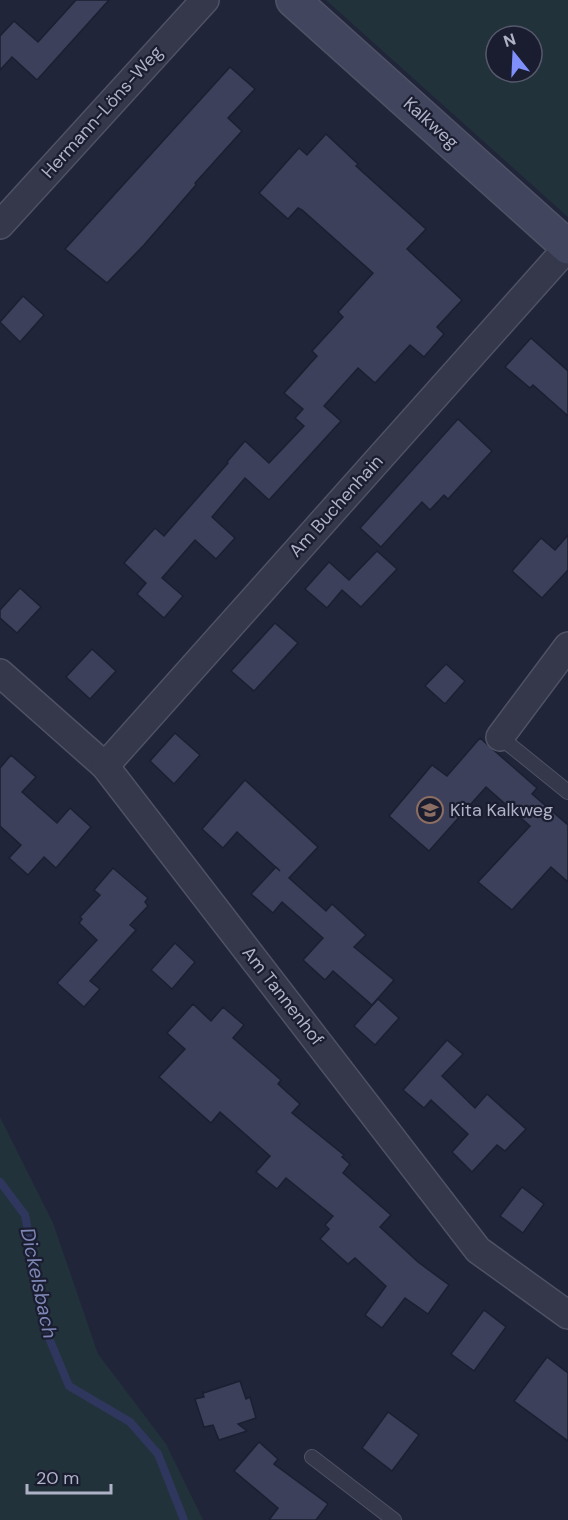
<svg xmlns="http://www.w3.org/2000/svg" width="568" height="1520" font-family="'DM Sans',sans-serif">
  <rect width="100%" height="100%" fill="#20253a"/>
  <g fill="#22323b" fill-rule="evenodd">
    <path d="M326,0h242v217zM496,36h36v36h-36z"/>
    <path d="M0,1117l53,106 45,131 68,90 37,76h-203z"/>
  </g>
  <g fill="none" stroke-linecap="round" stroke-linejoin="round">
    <path stroke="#30375e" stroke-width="8" d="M0,1182l25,33 24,123 20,48 61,36 28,32 26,66"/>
  </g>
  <g fill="#3c405a" stroke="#1b1f31" stroke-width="1.5">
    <path d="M76,0h33l-72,80 -25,-23 -12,13v-34l14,-15 24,21z"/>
    <path d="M230,67l25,22 -27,29 14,13 -47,52 1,2 -52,60 -37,38 -42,-34z"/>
    <path d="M326,134l32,30 -2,2 70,63 -19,20 55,51 -25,27 7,7 -20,23 -14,-12 -35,38 -17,-15 -34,38 17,15 -72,79 -24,-22 -33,39 23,21 -19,21 -21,-19 -33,38 21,18 -19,22 -27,-24 9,-11 -22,-20 31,-35 9,8 64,-73 -1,-1 18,-21 24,22 35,-37 -9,-8 8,-9 -19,-16 33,-37 -5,-5 31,-34 -5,-5 35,-39 -71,-63 -4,-2 -10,11 -29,-26 40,-45 8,7z"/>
    <path d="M23,296l21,19 -24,27 -20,-20z"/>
    <path d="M531,338l37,33v45l-35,-31 -3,3 -25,-21z"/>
    <path d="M458,419l34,32 -44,48 -4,-4 -14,15 -8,-8 -41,45 -21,-19z"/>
    <path d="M568,535v35l-26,28 -30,-27 29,-33 14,12z"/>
    <path d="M377,551l20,18 -36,38 -19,-17 -15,18 -22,-19 24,-27 20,18z"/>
    <path d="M20,588l21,19 -24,26 -17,-15v-8z"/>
    <path d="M275,623l23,20 -44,48 -23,-20z"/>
    <path d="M92,649l24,22 -26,28 -24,-22z"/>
    <path d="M446,664l19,17 -20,23 -20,-18z"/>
    <path d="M175,733l25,22 -26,29 -24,-23z"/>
    <path d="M480,738l57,50 -5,6 36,31v57l-17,-15 -39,43 -34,-28 52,-56 -44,-39 -57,64 -40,-35 43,-51 15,11z"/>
    <path d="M11,755l25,22 -14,15 35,31 13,-15 21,19 -35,41 -12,-11 -16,18 -19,-17 12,-13 -21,-19v-58z"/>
    <path d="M245,780l73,67 -29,31 37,33 6,-7 34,31 -12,12 40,33 -22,25 -39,-34 -8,9 -22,-20 20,-22 -41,-36 -9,11 -22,-19 25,-27 4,4 -43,-39 -14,16 -21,-19z"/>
    <path d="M113,868l35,30 -3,4 3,4 -18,19 6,5 -46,51 10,8 -16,18 -27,-24 40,-43 -18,-17 3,-4 -2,-2 20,-22 -6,-5z"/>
    <path d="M175,943l20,19 -23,27 -21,-19z"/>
    <path d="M378,999l21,19 -24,27 -21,-19z"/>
    <path d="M193,1004l18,17 12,-14 21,18 -11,13 48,42 -3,4 22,20 -8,9 52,42 -2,2 8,7 -7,9 48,42 -11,12 38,35 31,23 -21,29 -23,-16 -23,30 -17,-13 21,-29 -31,-28 -7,6 -28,-25 9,-10 -4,-4 8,-9 -47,-38 -9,11 -21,-17 14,-16 -50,-44 -9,11 -52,-46 26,-28 -18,-16z"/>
    <path d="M447,1040l16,14 -21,22 33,32 12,-14 39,35 -21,22 -8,-6 -25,27 -20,-20 16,-18 -37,-34 -7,8 -21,-18z"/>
    <path d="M522,1187l22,17 -21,29 -23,-17z"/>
    <path d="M484,1310l22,17 -32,44 -23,-17z"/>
    <path d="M547,1357l21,16v68l-54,-40z"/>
    <path d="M240,1381l6,18 4,-2 6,21 -18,6 9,7 -28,9 -6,-15 -9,2 -9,-28 9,-2 -2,-6 2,2z"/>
    <path d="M388,1412l31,23 -27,36 -30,-23z"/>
    <path d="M259,1442l19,17 -4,5 54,40 -12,16h-47l9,-12 -44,-37z"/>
  </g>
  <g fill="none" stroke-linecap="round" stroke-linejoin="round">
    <defs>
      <g id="lane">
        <path d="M500,737l68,55"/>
        <path d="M312,1457l82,63"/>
      </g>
      <g id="street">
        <path d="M0,225l205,-225"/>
        <path d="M0,673l105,93 373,484 90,65"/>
        <path d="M500,737l68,-91"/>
        <path d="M105,766l463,-519"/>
      </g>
      <path id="secondary" d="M293,0l275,247"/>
    </defs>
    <use href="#lane" stroke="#4f5265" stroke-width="16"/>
    <use href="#street" stroke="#4f5265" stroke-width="30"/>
    <use href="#secondary" stroke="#4f5265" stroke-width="36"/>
    <use href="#lane" stroke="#34384a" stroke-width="14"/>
    <use href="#street" stroke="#34384a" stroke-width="27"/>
    <use href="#secondary" stroke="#42455e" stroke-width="33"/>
  </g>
  <defs>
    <symbol id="school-ring" viewBox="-11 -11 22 22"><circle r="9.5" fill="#1a1d2f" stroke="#8d6e63" stroke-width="1.5"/><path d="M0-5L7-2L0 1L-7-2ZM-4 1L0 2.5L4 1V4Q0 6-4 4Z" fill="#8d6e63"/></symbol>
  </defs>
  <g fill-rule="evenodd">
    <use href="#school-ring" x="415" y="795" width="30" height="30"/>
  </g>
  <g text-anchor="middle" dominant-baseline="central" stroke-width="4.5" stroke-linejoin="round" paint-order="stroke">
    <g font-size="18" fill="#afb2c7" stroke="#1a1d2f">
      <text transform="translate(102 112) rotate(-48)">Hermann-Löns-Weg</text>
      <text transform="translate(431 123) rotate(42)">Kalkweg</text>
      <text transform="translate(336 506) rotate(-48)">Am Buchenhain</text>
      <text transform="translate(283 996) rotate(52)">Am Tannenhof</text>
    </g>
    <g font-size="18" fill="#afb2c7" stroke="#1a1d2f" text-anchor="start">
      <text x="450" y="810">Kita Kalkweg</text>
    </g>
    <g font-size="20" font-style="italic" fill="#7d86b4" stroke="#1a1d2f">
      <text transform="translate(39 1283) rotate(78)">Dickelsbach</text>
    </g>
  </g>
  <g transform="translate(514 54) rotate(342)"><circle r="28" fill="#1a1d2f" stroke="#56596c" stroke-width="1.5"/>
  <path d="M0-4.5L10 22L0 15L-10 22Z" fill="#7f8ffc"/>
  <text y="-9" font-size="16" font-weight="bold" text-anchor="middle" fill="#afb2c7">N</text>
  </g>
  <path d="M27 1484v9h84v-9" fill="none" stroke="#afb2c7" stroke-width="3"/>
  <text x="36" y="1484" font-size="18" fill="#afb2c7" stroke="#1a1d2f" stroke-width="4.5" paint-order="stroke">20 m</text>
</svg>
